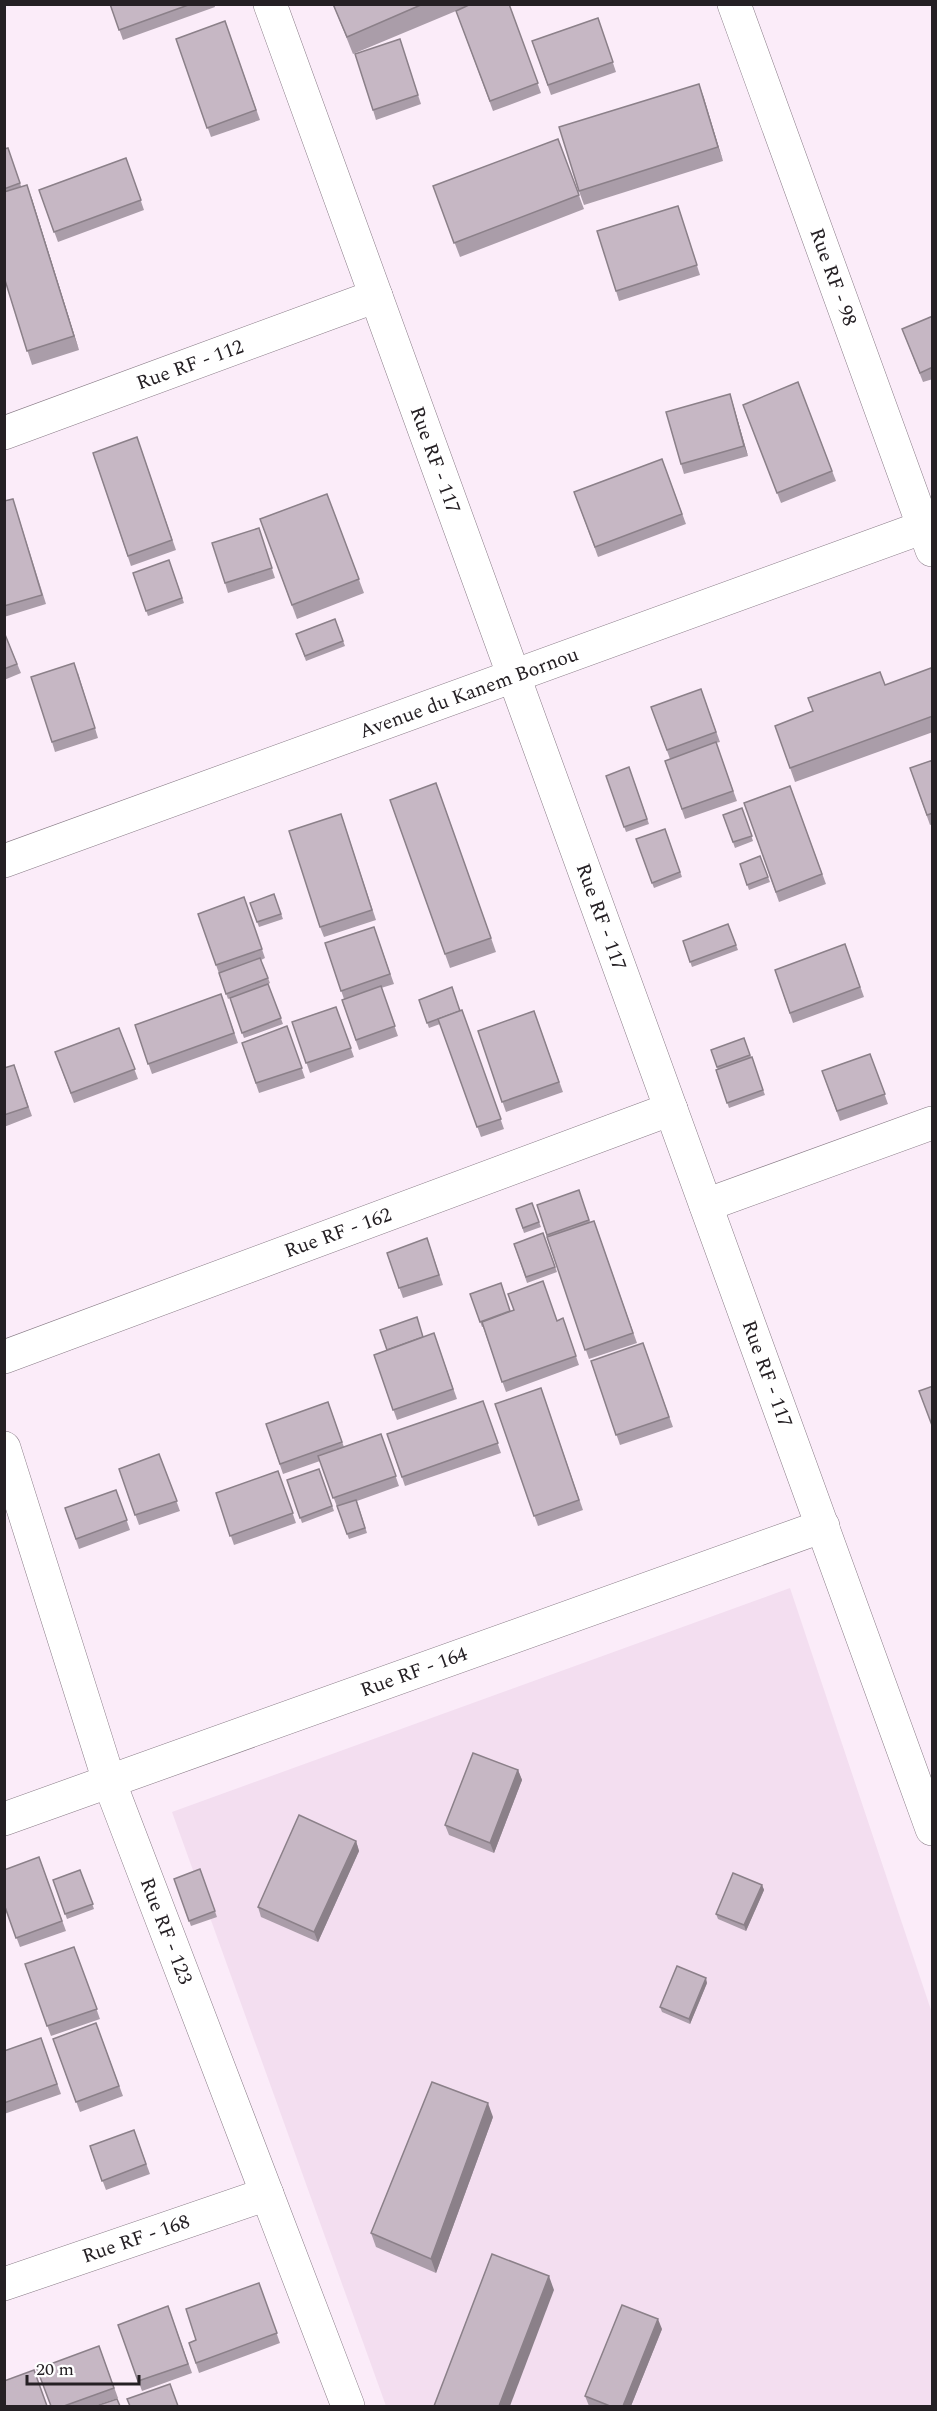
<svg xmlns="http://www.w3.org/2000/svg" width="937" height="2411" font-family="Spectral,serif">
  <rect width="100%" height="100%" fill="#fbecf9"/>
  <path fill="#f3def0" d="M790,1588l142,425v393h-546l-214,-594z"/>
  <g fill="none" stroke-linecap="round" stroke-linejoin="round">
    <defs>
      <g id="street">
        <path d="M270,4l662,1825"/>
        <path d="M734,4l198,546"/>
        <path d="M4,433l372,-137"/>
        <path d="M4,861l928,-337"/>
        <path d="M706,1205l226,-82"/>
        <path d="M4,1357l667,-248"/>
        <path d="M4,1448l105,333 239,625"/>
        <path d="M4,1819l819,-293"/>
        <path d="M4,2284l263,-90"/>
      </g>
    </defs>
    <use href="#street" stroke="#887b86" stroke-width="34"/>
    <use href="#street" stroke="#fff" stroke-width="33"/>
  </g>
  <g fill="#aa9da9">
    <path d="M110,4h104l1,3 -92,33z"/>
    <path d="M333,4h176l32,89 -48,18 -37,-100 -103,43z"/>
    <path d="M598,18l18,54 -65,23 -19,-54z"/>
    <path d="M225,21l35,99 -49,17 -35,-98z"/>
    <path d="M403,49l18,55 -45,16 -3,-10z"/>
    <path d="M699,84l24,77 -139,44 -5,-14z"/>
    <path d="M558,139l26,70 -124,48 -27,-71z"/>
    <path d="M8,148l13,38 11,13 47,151 -47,15 -28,-88v-128z"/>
    <path d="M126,158l18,52 -86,32 -19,-52z"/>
    <path d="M678,206l22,69 -81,26 -3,-10z"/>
    <path d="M933,316v63l-10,3 -21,-53z"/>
    <path d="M798,382l38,99 -55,22 -38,-98z"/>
    <path d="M730,394l18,62 -64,18 -3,-10z"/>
    <path d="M137,437l39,113 -45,16 -38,-113z"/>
    <path d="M662,459l24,65 -88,33 -24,-65z"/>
    <path d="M327,494l37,99 -67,26 -37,-100z"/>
    <path d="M13,499l33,105 -42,13v-116z"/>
    <path d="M259,528l16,50 -47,15 -3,-10z"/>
    <path d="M169,560l15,43 -36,13 -15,-43z"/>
    <path d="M335,619l10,27 -39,15 -10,-27z"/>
    <path d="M4,632l17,41 -17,7z"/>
    <path d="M78,673l20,65 -43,14 -3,-10z"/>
    <path d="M933,673v59l-138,50 -20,-56 110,-41z"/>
    <path d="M701,689l19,53 -4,1 21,58 -52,18 -20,-58 5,-2 -19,-52z"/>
    <path d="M933,760v64l-3,1 -20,-57z"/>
    <path d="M629,767l20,57 -23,8 -20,-56z"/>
    <path d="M436,783l60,169 -46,16 -60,-168z"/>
    <path d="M790,786l36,98 -47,18 -35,-99z"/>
    <path d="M742,808l11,33 -18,7 -12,-33z"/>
    <path d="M341,814l35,106 -52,17 -4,-10z"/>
    <path d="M665,829l17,48 -28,11 -18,-49z"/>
    <path d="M760,856l10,26 -21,8 -9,-26z"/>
    <path d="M274,894l9,25 -24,8 -9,-24z"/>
    <path d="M244,897l21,61 -4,2 9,23 -2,1 15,40 -39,14 -14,-40 -2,1 -30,-85z"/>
    <path d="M728,924l10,26 -46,17 -9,-26z"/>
    <path d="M374,927l20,57 -13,4 17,48 -39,14 -17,-50 2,-1 -19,-56z"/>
    <path d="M845,944l19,53 -71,26 -18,-53z"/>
    <path d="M221,994l17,49 -86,31 -17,-49z"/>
    <path d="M419,1000l41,11 2,-1 42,119 -23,8 -41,-113 -11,4z"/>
    <path d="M336,1007l18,50 -44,16 -18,-51z"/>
    <path d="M534,1011l29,81 -57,20 -28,-81z"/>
    <path d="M287,1026l18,52 -46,15 -17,-50z"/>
    <path d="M119,1028l19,51 -64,24 -19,-51z"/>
    <path d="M744,1038l21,57 -36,13 -13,-38h2l-7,-20z"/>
    <path d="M870,1054l18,50 -48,17 -18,-50z"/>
    <path d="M14,1065l18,51 -28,11v-59z"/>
    <path d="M579,1190l11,32 4,-1 43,122 -48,16 -42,-122 -10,-32z"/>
    <path d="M532,1203l9,24 -17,6 -8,-24z"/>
    <path d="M543,1233l14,39 -30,11 -13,-39z"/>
    <path d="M427,1238l16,47 -40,13 -16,-45z"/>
    <path d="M470,1294l40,18 47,9 6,-3 16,47 -73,27 -23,-65h-1z"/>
    <path d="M434,1333l23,66 -60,21 -23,-65z"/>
    <path d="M643,1343l30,84 -53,18 -29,-84z"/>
    <path d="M541,1388l42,122 -45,16 -43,-122z"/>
    <path d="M483,1401l18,52 -96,33 -18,-52z"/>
    <path d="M328,1402l16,45 37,-13 18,52 -42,15 10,32 -18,6 -29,-78 -37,13 -17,-50z"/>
    <path d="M159,1454l21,57 -41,14 -20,-56z"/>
    <path d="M319,1469l15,42 -32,12 -15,-43z"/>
    <path d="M278,1471l18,52 -62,22 -18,-52z"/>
    <path d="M116,1490l14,40 -51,19 -14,-41z"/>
    <path d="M518,1770l4,10 -28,73 -45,-18 -4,-10z"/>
    <path d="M356,1841l3,10 -41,91 -57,-25 -3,-10z"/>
    <path d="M39,1857l27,74 -46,16 -16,-43z"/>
    <path d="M200,1869l17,48 -26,9 -17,-47z"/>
    <path d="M80,1870l14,39 -27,10 -14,-39z"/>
    <path d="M762,1885l2,5 -18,41 -28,-12 -2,-5z"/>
    <path d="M74,1947l26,72 -49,17 -26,-72z"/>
    <path d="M707,1983l-17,41 -28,-12 -2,-5z"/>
    <path d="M96,2023l27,73 -43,16 -27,-73z"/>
    <path d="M41,2038l20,56 -57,20v-63z"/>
    <path d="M493,2117l-57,156 -60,-26 -5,-14z"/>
    <path d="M134,2130l16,44 -44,16 -16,-43z"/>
    <path d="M259,2283l21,60 -81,30 -10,-30 7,-3z"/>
    <path d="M168,2306l24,67 -50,18 -24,-66z"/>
    <path d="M662,2329l-31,77h-42l-4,-10z"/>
    <path d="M99,2346l19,52 -24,8h-43z"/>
  </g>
  <g fill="#8b8089">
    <path d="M699,84l5,14 19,63 -5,-14z"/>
    <path d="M27,185l5,14 47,151 -5,-14z"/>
    <path d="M730,394l3,10 15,52 -4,-10z"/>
    <path d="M518,1770l4,10 -28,73 -4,-10z"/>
    <path d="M356,1841l3,10 -41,91 -4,-10z"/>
    <path d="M762,1885l2,5 -18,41 -2,-6z"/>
    <path d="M706,1978l1,5 -17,41 -1,-5z"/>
    <path d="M488,2103l5,14 -57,156 -5,-14z"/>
    <path d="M549,2276l5,14 -44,116h-11z"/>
    <path d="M658,2319l4,10 -31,77h-8z"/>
  </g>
  <g fill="#c6b7c4" stroke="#8b8089" stroke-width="1.5">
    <path d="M110,4h81l-72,26z"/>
    <path d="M333,4h90l-76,33z"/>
    <path d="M471,4h38l29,79 -48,18 -34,-90z"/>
    <path d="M598,18l15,44 -65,23 -16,-44z"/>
    <path d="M225,21l31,89 -49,18 -31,-89z"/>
    <path d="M400,39l18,56 -45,15 -18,-56z"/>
    <path d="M699,84l19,63 -139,44 -20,-64z"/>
    <path d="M558,139l21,56 -125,48 -21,-57z"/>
    <path d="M8,148l12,35 -16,6v-40z"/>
    <path d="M126,158l15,42 -87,32 -15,-42z"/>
    <path d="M27,185l47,151 -47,15 -23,-74v-85z"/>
    <path d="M678,206l19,59 -81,26 -19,-60z"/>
    <path d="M933,316v51l-13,6 -18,-44z"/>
    <path d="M798,382l34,89 -55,22 -34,-88z"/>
    <path d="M730,394l14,52 -63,18 -15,-52z"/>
    <path d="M137,437l35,103 -44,16 -35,-103z"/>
    <path d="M662,459l20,55 -87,33 -21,-55z"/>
    <path d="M327,494l32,85 -67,26 -32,-86z"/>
    <path d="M13,499l29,96 -38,11v-105z"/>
    <path d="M259,528l13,40 -47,15 -13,-40z"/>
    <path d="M169,560l13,38 -36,13 -13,-38z"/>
    <path d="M335,619l8,22 -38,15 -9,-22z"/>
    <path d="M4,632l13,32 -13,5z"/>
    <path d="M74,663l21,65 -43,14 -21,-65z"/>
    <path d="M931,668l2,5v43l-143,52 -15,-42 38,-15 -5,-13 72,-26 5,13z"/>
    <path d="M701,689l15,43 -49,18 -16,-43z"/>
    <path d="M716,742l17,49 -51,18 -17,-48z"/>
    <path d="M933,760v53l-6,2 -17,-47z"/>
    <path d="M629,767l18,52 -23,8 -18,-51z"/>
    <path d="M436,783l55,155 -46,16 -55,-154z"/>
    <path d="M790,786l32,88 -46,18 -32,-89z"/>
    <path d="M742,808l10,28 -19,6 -10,-27z"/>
    <path d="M341,814l31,96 -52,17 -31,-96z"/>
    <path d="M665,829l15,43 -28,11 -16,-44z"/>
    <path d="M760,856l8,21 -21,8 -7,-21z"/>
    <path d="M274,894l7,20 -24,8 -7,-19z"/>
    <path d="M244,897l18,52 -46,16 -18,-51z"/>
    <path d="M728,924l8,21 -46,17 -7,-21z"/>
    <path d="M374,927l16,47 -49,17 -16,-48z"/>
    <path d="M845,944l15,43 -70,26 -15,-43z"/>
    <path d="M260,958l8,20 -42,16 -7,-21z"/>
    <path d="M268,984l13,34 -39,15 -12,-35z"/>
    <path d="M381,986l14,40 -39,14 -14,-40z"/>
    <path d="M452,987l8,24 -33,12 -8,-23z"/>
    <path d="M221,994l13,39 -86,31 -13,-39z"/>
    <path d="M336,1007l15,41 -45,15 -14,-41z"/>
    <path d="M462,1010l39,109 -24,8 -39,-108z"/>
    <path d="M534,1011l25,71 -57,20 -24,-71z"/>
    <path d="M287,1026l15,42 -46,15 -14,-40z"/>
    <path d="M119,1028l16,41 -64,24 -16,-41z"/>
    <path d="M744,1038l6,17 -33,12 -6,-17z"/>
    <path d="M870,1054l15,40 -48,17 -15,-40z"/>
    <path d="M752,1057l11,33 -36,13 -11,-33z"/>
    <path d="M14,1065l14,42 -24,8v-47z"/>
    <path d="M579,1190l10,30 -42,15 -10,-30z"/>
    <path d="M532,1203l7,19 -16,6 -7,-19z"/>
    <path d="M594,1221l39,112 -48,17 -38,-113z"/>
    <path d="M543,1233l12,34 -29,10 -12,-33z"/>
    <path d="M427,1238l12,37 -40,13 -12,-35z"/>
    <path d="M543,1281l14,40 6,-3 13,38 -74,26 -20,-60 32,-12 -6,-16z"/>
    <path d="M501,1283l9,28 -30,11 -10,-28z"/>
    <path d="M417,1317l6,20 -36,13 -7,-20z"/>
    <path d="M434,1333l19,56 -60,21 -19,-55z"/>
    <path d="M643,1343l26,74 -53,18 -25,-74z"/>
    <path d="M933,1386v42l-14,-37z"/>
    <path d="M541,1388l38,112 -45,16 -39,-112z"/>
    <path d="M483,1401l15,42 -96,34 -15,-43z"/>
    <path d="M328,1402l14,40 -62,22 -14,-40z"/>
    <path d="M381,1434l15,42 -63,22 -15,-42z"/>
    <path d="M159,1454l18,47 -42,14 -16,-46z"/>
    <path d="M319,1469l13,37 -32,12 -13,-38z"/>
    <path d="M278,1471l15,42 -63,23 -14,-43z"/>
    <path d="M116,1490l11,30 -51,19 -11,-31z"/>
    <path d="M356,1500l9,28 -18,6 -10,-28z"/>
    <path d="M473,1753l45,17 -28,73 -45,-18z"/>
    <path d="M299,1815l57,26 -42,91 -56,-25z"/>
    <path d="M39,1857l23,64 -46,17 -12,-34v-34z"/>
    <path d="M200,1869l15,42 -26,10 -15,-42z"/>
    <path d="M80,1870l13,34 -28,10 -12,-34z"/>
    <path d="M733,1873l29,12 -18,40 -28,-11z"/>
    <path d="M74,1947l23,62 -50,17 -22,-62z"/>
    <path d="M677,1966l29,12 -17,41 -29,-12z"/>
    <path d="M96,2023l23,63 -43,16 -23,-63z"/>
    <path d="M41,2038l16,46 -53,19v-52z"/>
    <path d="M432,2082l56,21 -57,156 -60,-26z"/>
    <path d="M134,2130l12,34 -44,17 -12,-35z"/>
    <path d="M492,2254l57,22 -50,130h-65z"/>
    <path d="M259,2283l18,50 -81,30 -7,-20 7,-3 -10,-31z"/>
    <path d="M622,2305l36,14 -35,87h-13l-25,-10z"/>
    <path d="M168,2306l20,58 -50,17 -20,-56z"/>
    <path d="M99,2346l15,42 -50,18h-13l-14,-37z"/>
    <path d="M34,2370l13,36h-43v-25z"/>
    <path d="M170,2384l8,22h-48l-3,-7z"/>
    <path d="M117,2399l3,7h-24z"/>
  </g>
  <g text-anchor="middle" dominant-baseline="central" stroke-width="6" stroke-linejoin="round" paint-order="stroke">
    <g font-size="20" fill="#252024" stroke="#fff">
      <text transform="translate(833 277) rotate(70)">Rue RF - 98</text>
      <text transform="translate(190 365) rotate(-20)">Rue RF - 112</text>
      <text transform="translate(435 460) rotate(70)">Rue RF - 117</text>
      <text transform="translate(469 693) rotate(-20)">Avenue du Kanem Bornou</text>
      <text transform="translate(601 917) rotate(70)">Rue RF - 117</text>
      <text transform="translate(338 1233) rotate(-20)">Rue RF - 162</text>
      <text transform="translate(767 1374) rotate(70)">Rue RF - 117</text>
      <text transform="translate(414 1672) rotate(-20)">Rue RF - 164</text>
      <text transform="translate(166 1931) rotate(69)">Rue RF - 123</text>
      <text transform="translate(136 2239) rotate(-19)">Rue RF - 168</text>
    </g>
  </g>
  <rect width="937" height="2411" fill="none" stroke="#252024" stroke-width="12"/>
  <path d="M27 2375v9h112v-9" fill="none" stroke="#252024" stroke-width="3"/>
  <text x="36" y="2375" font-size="18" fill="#252024" stroke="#ffffff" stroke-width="4.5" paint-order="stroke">20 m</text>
</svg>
